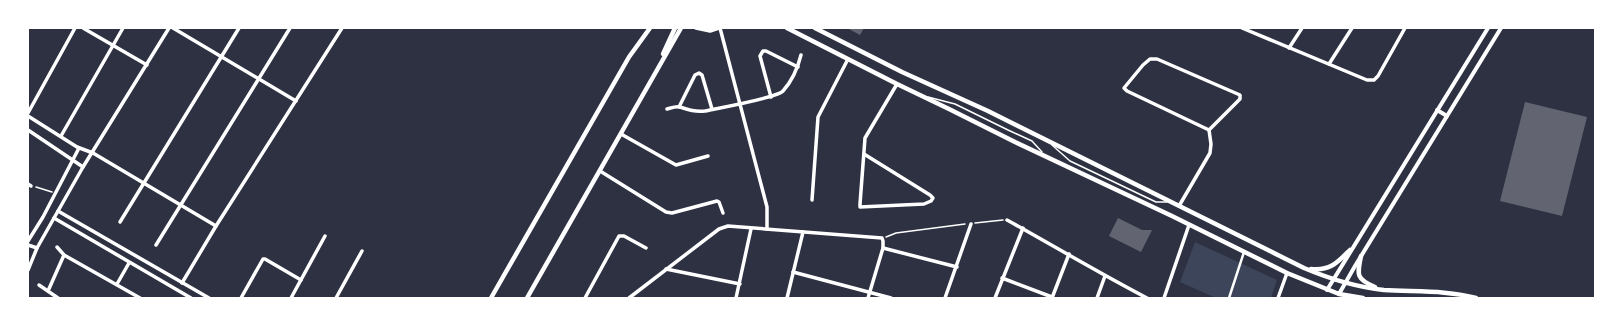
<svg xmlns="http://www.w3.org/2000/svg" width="1623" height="326" font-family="'Fira Sans',sans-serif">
  <rect width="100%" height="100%" fill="#2d3142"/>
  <path fill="#3c4559" d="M1195,242l82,38 -6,18h-55l-36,-16z"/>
  <g fill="#626471">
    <path d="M847,28h17l-4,7z"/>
    <path d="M1525,102l62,15 -25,99 -62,-15z"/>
    <path d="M1118,218l24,12h10l-11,22 -32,-16z"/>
  </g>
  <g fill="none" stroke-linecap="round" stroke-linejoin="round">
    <g stroke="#fff" stroke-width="1.5">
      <path d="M36,187l16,5"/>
      <path d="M975,223l28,-3"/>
      <path d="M886,237l10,-4 69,-9"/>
    </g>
    <g stroke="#fff" stroke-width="1.5">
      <path d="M928,97l27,7 53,26 24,11 10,11"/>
      <path d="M1052,145l18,16 86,41h11"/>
    </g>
    <path stroke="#fff" stroke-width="2.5" d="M1229,298l15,-46"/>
    <g stroke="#fff" stroke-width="3.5">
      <path d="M83,28l64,37"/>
      <path d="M173,28l123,73"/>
      <path d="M696,28l14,3 9,-3"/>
      <path d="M720,28l47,179v22"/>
      <path d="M1242,28l125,52h7l4,-4 27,-48"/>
      <path d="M1289,48l13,-20"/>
      <path d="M1150,59h7l83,36v4l-31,31 -82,-39 -3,-3 19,-23z"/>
      <path d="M1329,64l23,-36"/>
      <path d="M771,97l-11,-41 3,-5h3l32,16"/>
      <path d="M679,107l16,-32 4,-2 3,2 10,34"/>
      <path d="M667,109c4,-1 9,-3 13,-2 9,3 15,5 25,4 13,-3 72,-13 78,-20 9,-10 15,-24 18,-36"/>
      <path d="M28,113l47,-85"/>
      <path d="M28,116l49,31 16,6 123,73"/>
      <path d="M28,130l55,37"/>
      <path d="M621,134l55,31 32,-9"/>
      <path d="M61,136l62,-108"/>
      <path d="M864,154l66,41 3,3 -2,3 -7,3 -64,3v-3l5,-66 32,-54"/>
      <path d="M600,171l66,41 6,1 45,-12 2,1 4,11"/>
      <path d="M28,184l3,2"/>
      <path d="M812,200l6,-83 30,-58"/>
      <path d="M1179,206l31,-53 1,-9 -2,-14"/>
      <path d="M58,211l151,87"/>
      <path d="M54,218l137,80"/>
      <path d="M1007,220c47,26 92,53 140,78"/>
      <path d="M120,222l119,-194"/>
      <path d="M28,241l15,-24 36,-69"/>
      <path d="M28,245l9,3"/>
      <path d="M156,245l134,-217"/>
      <path d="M57,247l7,8 76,43"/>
      <path d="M883,248l74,19"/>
      <path d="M666,269l74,15"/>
      <path d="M28,270l9,-22 46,-81 86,-139"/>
      <path d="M793,272l98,26"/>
      <path d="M1002,278l50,19"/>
      <path d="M182,283l34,-57 126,-198"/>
      <path d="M117,284l12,-21"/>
      <path d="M39,285l19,13"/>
      <path d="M48,291l16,-36"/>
      <path d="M241,298l22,-39h2l36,21"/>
      <path d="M291,298l34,-62"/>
      <path d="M336,298l26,-47"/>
      <path d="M585,298l34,-62h5l22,12"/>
      <path d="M629,298l90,-69 9,-3 154,12 1,3v7l-15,50"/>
      <path d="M736,298l15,-69"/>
      <path d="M787,298l16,-66"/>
      <path d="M945,298l26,-74"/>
      <path d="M995,298l28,-70"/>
      <path d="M1052,298l17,-44"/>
      <path d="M1097,298l8,-22"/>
      <path d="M1164,298l25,-73"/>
      <path d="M1278,298l9,-25"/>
    </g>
    <g stroke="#fff" stroke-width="4">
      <path d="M1437,110l10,6"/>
      <path d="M1327,290l161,-262"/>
      <path d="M1339,294l16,-28 146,-238"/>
    </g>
    <g stroke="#fff" stroke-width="4.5">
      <path d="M787,28l110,56 52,25 66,33 157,74 115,57 52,21 24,4"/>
      <path d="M815,28l87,44 86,39 316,157c26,11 51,19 80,22 29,2 64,0 92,8"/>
      <path d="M663,54l12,-26"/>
      <path d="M1361,256c-4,19 -5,23 14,31"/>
      <path d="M1311,269c19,2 26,-6 39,-19"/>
      <path d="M491,298l138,-241 21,-29"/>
      <path d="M527,298l154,-270"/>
    </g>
  </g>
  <rect width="1623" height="326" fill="none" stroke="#ffffff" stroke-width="58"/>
</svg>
